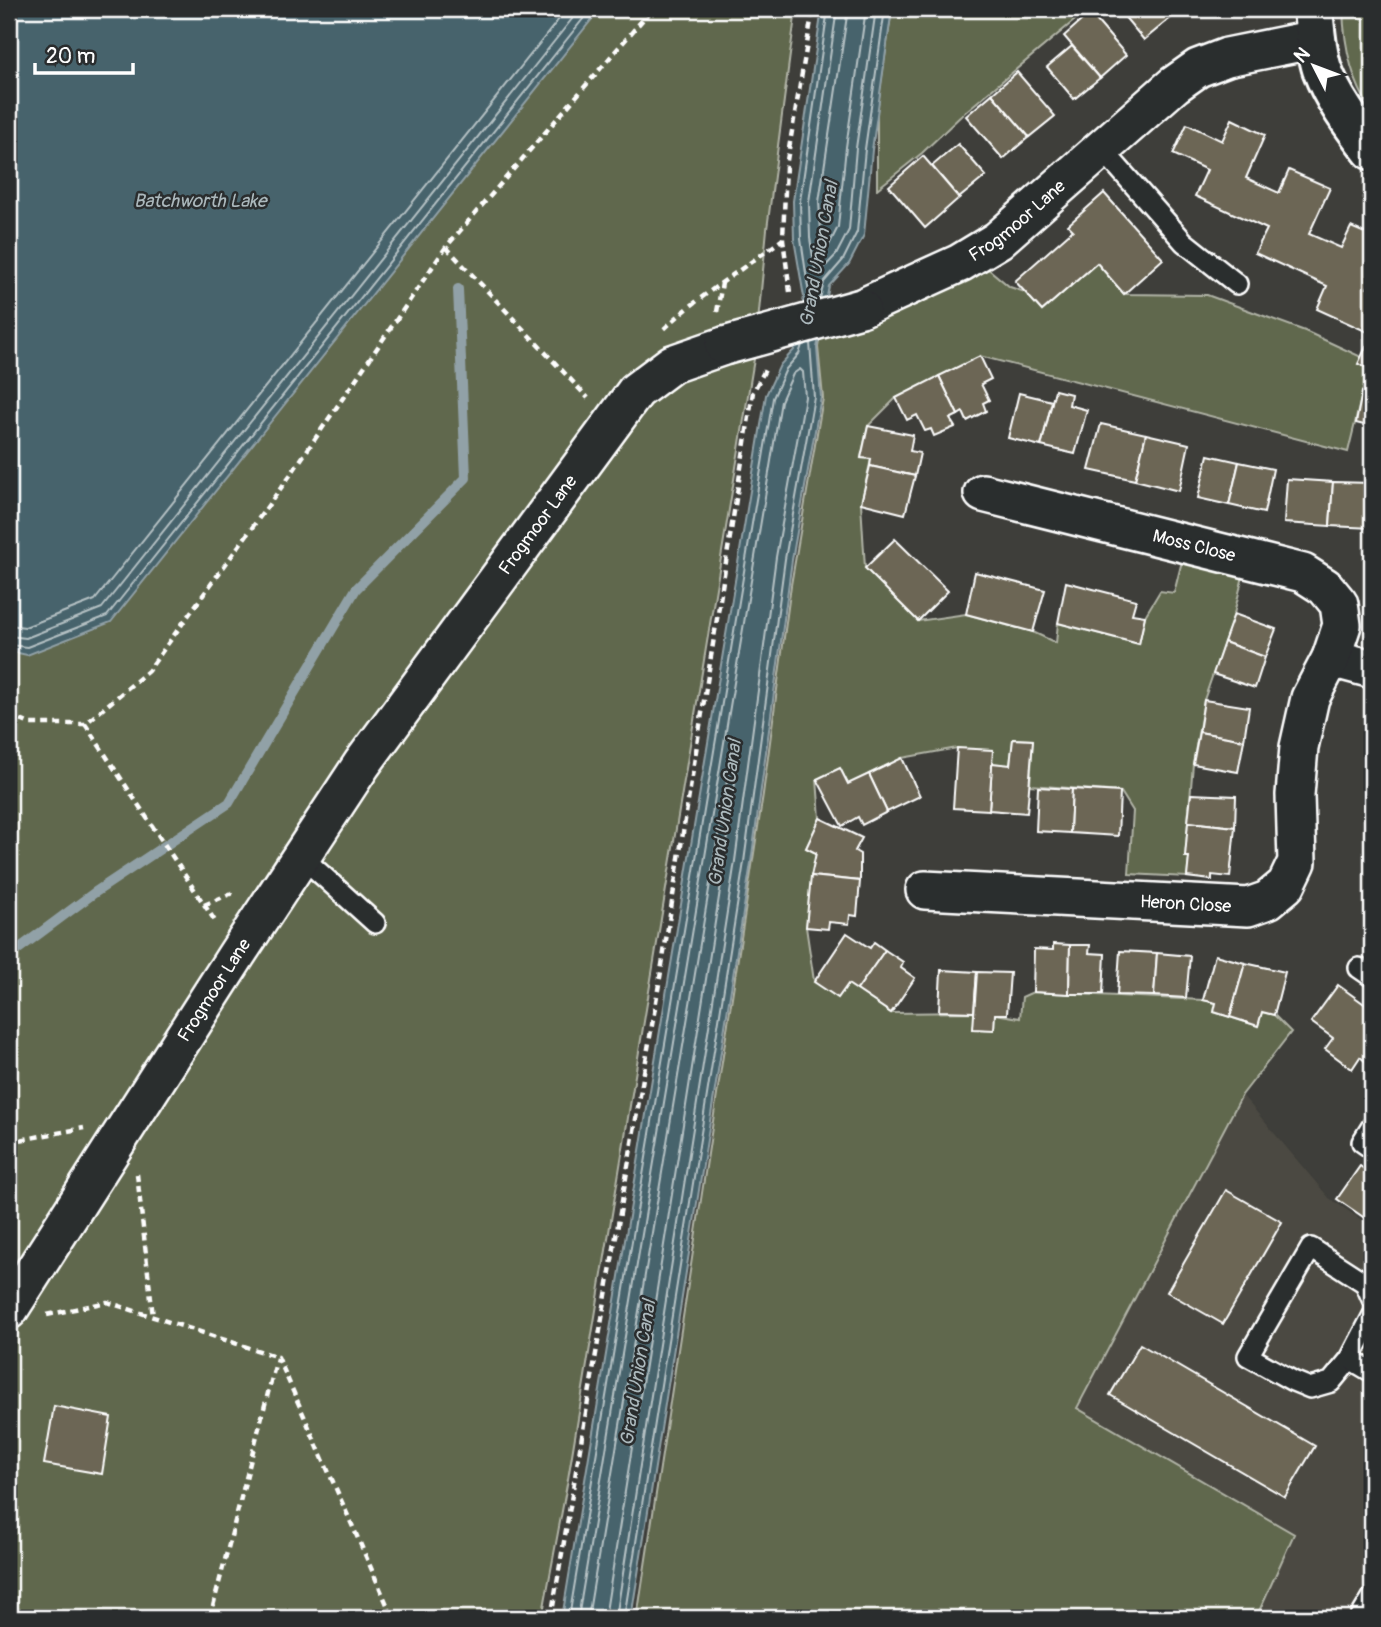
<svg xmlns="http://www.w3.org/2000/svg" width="1381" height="1627" font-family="Pangolin,sans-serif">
  <rect width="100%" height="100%" fill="#3e3e3a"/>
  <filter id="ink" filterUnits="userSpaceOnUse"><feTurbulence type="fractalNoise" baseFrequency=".0143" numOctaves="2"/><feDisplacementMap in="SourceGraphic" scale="14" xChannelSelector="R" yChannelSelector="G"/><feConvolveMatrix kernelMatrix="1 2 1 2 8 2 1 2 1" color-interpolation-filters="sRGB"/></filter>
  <g filter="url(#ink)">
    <path fill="#4c4a42" d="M1242,1095l87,103 43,29v391h-116l37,-84 -216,-125z"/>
    <g fill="#61674d" stroke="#b0b3a6" stroke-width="2">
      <path d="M9,9h787l-29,220 -12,124 -187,1126 -26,139h-533z"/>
      <path d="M892,9h205l-10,1 -123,103 -42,40 -45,36v-78z"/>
      <path d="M1343,9h29v102c-21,-30 -28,-67 -29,-102z"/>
      <path d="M1097,263l27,31 83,1 98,36 65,30 -22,91 -368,-96 -84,42 -28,28 -7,31 10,2 -10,44 4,65 53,53 48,-7 67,18 23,11 2,-20 81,21 6,-28 15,-25 14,2 8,-32 61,15 -9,38 -30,86 -11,64 -8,93h4l-2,20 -58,-3 4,-63 -12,-19 -91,-7 3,-45 -20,-1 -3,26 -18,-2 -35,-15 -55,10 -54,26 -8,-16 -23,11 3,39 -14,30 10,5 -10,74 8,54 24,17 10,-14 43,29 83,-1v16l21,-14 25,4 2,-21 11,-5 170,8 13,3 -2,9 44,14 4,-14 12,3 17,17 -49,63 -165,313 217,126 -38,84h-619l126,-824 28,-209 32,-187 -5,-51 3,-17 165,-63 24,20 15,5 17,19z"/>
    </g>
    <g fill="#47636c" stroke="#91a1a7" stroke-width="2">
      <path d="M9,9h591l-489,613 -84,33 -18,-4z"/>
      <path d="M822,9h70l-20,141 -8,85 -15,29 -20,22 -12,62 4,49 -29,163 -41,303 -120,755h-69l204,-1223 14,-30 14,-15 10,-53 -10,-58 -1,-38z"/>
    </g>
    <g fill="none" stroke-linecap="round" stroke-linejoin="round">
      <g stroke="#b5c1c4" stroke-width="2">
        <path d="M837,9l-28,193 1,36 5,32 4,3 17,-18 13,-25 7,-82 20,-139"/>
        <path d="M848,9l-29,193 3,44 3,2 3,-1 10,-20 8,-80 20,-138"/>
        <path d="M820,299l4,-17 19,-22 14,-28 8,-83 20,-140"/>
        <path d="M810,301l-9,-62 -1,-38 28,-192"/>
        <path d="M9,625l16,2 70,-27 472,-591"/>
        <path d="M9,636l17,2 76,-30 478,-599"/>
        <path d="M9,645l18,2 80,-31 484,-607"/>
        <path d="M569,1618l204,-1220 13,-29 13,-15 3,-9"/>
        <path d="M578,1618l203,-1217 12,-27 7,-5 3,3 2,25 -29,160 -41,304 -119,757"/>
        <path d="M588,1618l144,-867 4,-3 3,4 -14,107 -120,759"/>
        <path d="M624,1618l120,-756 41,-303 29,-162 -4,-54"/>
      </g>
      <path stroke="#91a1a7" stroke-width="10" d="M9,956l85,-63 135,-90 127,-214 110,-111 -8,-189"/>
    </g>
    <g fill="#6c6655" stroke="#fff" stroke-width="2">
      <path d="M1118,9h46l8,8 -28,23z"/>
      <path d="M1090,13l36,42 -26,23 -36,-42z"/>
      <path d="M1072,46l28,32 -26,21 -27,-32z"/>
      <path d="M1017,72l38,44 -26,21 -37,-43z"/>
      <path d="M992,94l37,43 -26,22 -37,-43z"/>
      <path d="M1232,119l33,16 -19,43 33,15 10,-23 41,18 -21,46 32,14 10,-21 21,9v41l-5,11 5,3v43l-55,-25 10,-23 -72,-33 12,-24 -72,-33 12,-26 -34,-16 14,-30 35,17z"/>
      <path d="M958,144l28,32 -27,22 -27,-32z"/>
      <path d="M923,156l36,42 -34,30 -36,-42z"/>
      <path d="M1104,193l59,66 -39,35 -27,-31 -55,48 -27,-30 58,-51 -5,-5z"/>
      <path d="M1370,338l2,1v31l-14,-6z"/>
      <path d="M980,356l11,23 -10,5 8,16 -6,3 3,8 -19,10 -4,-9 -5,3 -19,-39z"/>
      <path d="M939,376l19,39 -8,4 5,8 -21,9 -3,-7 -6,2 -8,-16 -10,5 -11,-22z"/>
      <path d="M1055,390l16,4 -2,11 18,5 -12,44 -34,-8z"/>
      <path d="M1362,392l10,4v31l-16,-4z"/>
      <path d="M1019,393l33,8 -11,45 -33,-8z"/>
      <path d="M1101,424l45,10 -11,46 -46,-10z"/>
      <path d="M868,426l45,9 -3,16 10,2 -5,23 -45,-10 1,-7 -10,-1z"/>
      <path d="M1146,434l43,10 -10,47 -44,-11z"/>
      <path d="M1208,455l31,7 -10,43 -31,-7z"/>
      <path d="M1239,462l34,7 -9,44 -35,-8z"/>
      <path d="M870,466l45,10 -10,38 -44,-11z"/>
      <path d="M1287,479l46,3 -3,44 -46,-3z"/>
      <path d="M1333,482l39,1v45l-42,-2z"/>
      <path d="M895,539l53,52 -30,30 -53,-53z"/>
      <path d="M975,572l70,18 -12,42 -67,-18z"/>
      <path d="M1066,582l70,18 -4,14 13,2 -6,28 -81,-21z"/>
      <path d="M1234,614l42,15 -11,28 -41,-15z"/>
      <path d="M1224,642l41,15 -10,31 -42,-14z"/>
      <path d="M1204,700l45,7 -5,33 -45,-8z"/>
      <path d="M1199,732l45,8 -6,32 -45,-8z"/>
      <path d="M1013,739l20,1 -6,73 -38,-3 3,-47 18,2z"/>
      <path d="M957,748l36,2 -4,60 -36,-2z"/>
      <path d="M902,758l18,38 -33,16 -18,-38z"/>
      <path d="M840,768l8,16 21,-10 18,38 -25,13 -4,-8 -16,9 -25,-47z"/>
      <path d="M1038,787l34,2 -2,44 -34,-2z"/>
      <path d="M1072,789l48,3 -2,44 -48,-3z"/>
      <path d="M1191,794l45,2 -1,31 -47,-5z"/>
      <path d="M820,818l42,20 -7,13 5,3v27l-49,-5 5,-23 -10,-5z"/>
      <path d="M1188,822l47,5 -5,50 -18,-2v5l-25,-3 2,-20h-4z"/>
      <path d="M811,876l49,5 -3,35 -7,-1 -1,9 -20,-2 -1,7 -22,-2z"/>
      <path d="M847,933l23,15 4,-6 11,8 -28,40 -9,-6 -10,14 -24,-16z"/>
      <path d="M1053,944l17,1 -1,49 -36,-2 1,-43 19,1z"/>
      <path d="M1070,945h20l-1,8 16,1 -2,40h-34z"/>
      <path d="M885,950l18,12 -2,6 14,10 -24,35 -34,-23z"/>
      <path d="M1120,951l37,2 -3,43 -37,-1z"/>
      <path d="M1157,953l33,3 -4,42 -32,-2z"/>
      <path d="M1215,955l30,8 -15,54 -16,-5 2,-9 -13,-3z"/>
      <path d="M1245,963l40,9 -11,43 -12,-3 -4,14 -28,-9z"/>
      <path d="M941,970l36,2 -3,40 -35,-1z"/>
      <path d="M977,972l33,1 -3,41h-12l-1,16 -21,-1z"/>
      <path d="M1338,985l32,23 2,-3v62l-12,-10 -8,12 -27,-20 8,-11 -22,-16z"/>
      <path d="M1360,1166l12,9v48l-35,-24z"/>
      <path d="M1226,1190l56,32 -59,102 -56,-32z"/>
      <path d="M1140,1344l175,102 -30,51 -175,-102z"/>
      <path d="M54,1406l57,11 -9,57 -58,-10z"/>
    </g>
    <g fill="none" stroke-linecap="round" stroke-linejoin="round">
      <defs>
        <g id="lane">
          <path d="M1102,149l82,93 53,42"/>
          <path d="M301,856l74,67"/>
          <path d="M1359,968l13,9"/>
          <path d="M1372,1126l-10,16 10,7"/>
          <path d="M1372,1299l-7,-16 -54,-35 -63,108 45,25 17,7 21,-6 19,-23 22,-42"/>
          <path d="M1350,1359l22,13"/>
          <path d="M1360,1618l12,-20"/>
        </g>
        <g id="street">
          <path id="s1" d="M861,308l99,-45 38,-23 176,-155 24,-17 29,-11 89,-18"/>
          <path d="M1331,658l41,11"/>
          <path id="s2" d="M925,890l323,17 20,-7 18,-15 11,-23 -2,-67 4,-48 11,-49 21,-40 11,-33 -3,-21 -14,-17 -22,-14 -320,-80"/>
          <path id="s3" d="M9,1310l228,-356 125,-190 274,-373 36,-27 52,-18"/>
        </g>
        <path id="secondary" d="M1313,9c2,20 3,41 9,60 11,30 31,56 50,81"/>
      </defs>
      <use href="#lane" stroke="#fff" stroke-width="24"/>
      <use href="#street" stroke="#fff" stroke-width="42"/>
      <use href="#secondary" stroke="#fff" stroke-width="44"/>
      <g stroke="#fff" stroke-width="4.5" stroke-dasharray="7 5" stroke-linecap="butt">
        <path d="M446,247l142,151"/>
        <path d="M790,292l-7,-53 3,-73 27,-157"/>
        <path d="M717,312l5,-29"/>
        <path d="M664,329c36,-34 79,-60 119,-90"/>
        <path d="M9,715l21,9h55l63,-53 143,-197 155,-227 206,-238"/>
        <path d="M85,724l132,200"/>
        <path d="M204,905l33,-14"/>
        <path d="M9,1142l75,-14"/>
        <path d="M137,1174l16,143"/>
        <path d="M47,1315l60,-13 171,55 115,261"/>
        <path d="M210,1618l67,-260"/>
        <path d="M551,1618l108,-634 94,-592 12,-22"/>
      </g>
      <use href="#lane" stroke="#2a2d2e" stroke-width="19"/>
      <use href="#street" stroke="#2a2d2e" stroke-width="37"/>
      <use href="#secondary" stroke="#2a2d2e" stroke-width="38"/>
      <defs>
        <path id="street-bridge" d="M724,346l137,-38"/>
      </defs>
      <use href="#street-bridge" stroke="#fff" stroke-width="42" stroke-linecap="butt"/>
      <use href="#street-bridge" stroke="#2a2d2e" stroke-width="37"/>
    </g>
  </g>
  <g text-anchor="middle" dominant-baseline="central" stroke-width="5" stroke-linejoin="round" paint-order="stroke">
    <g font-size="18" fill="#fff" stroke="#2a2d2e">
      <text stroke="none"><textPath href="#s1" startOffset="180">Frogmoor Lane</textPath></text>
      <text stroke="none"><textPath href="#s3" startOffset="947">Frogmoor Lane</textPath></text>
      <text transform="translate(1194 546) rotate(14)">Moss Close</text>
      <text stroke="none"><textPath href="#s2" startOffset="261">Heron Close</textPath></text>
      <text stroke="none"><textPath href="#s3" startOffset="380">Frogmoor Lane</textPath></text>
    </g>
    <g font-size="19" font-style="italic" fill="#acb9bd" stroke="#2a2d2e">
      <text x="200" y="201">Batchworth Lake</text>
      <text transform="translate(819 254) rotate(-80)">Grand Union Canal</text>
      <text transform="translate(725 813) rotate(-82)">Grand Union Canal</text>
      <text transform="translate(638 1373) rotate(-81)">Grand Union Canal</text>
    </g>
  </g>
  <rect width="1381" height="1627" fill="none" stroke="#2a2d2e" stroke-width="35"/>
  <rect x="18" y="18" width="1346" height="1592" fill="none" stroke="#fff" stroke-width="2.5" filter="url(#ink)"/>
  <g transform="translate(1314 66) rotate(312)" stroke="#2a2d2e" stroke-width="5" paint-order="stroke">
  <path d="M0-5L12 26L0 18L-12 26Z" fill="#ffffff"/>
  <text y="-10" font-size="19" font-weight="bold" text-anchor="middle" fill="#ffffff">N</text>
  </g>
  <path d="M35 63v10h98v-10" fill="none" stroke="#ffffff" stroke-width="3.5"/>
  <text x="46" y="63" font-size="21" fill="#ffffff" stroke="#2a2d2e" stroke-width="5" paint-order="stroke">20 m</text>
</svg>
